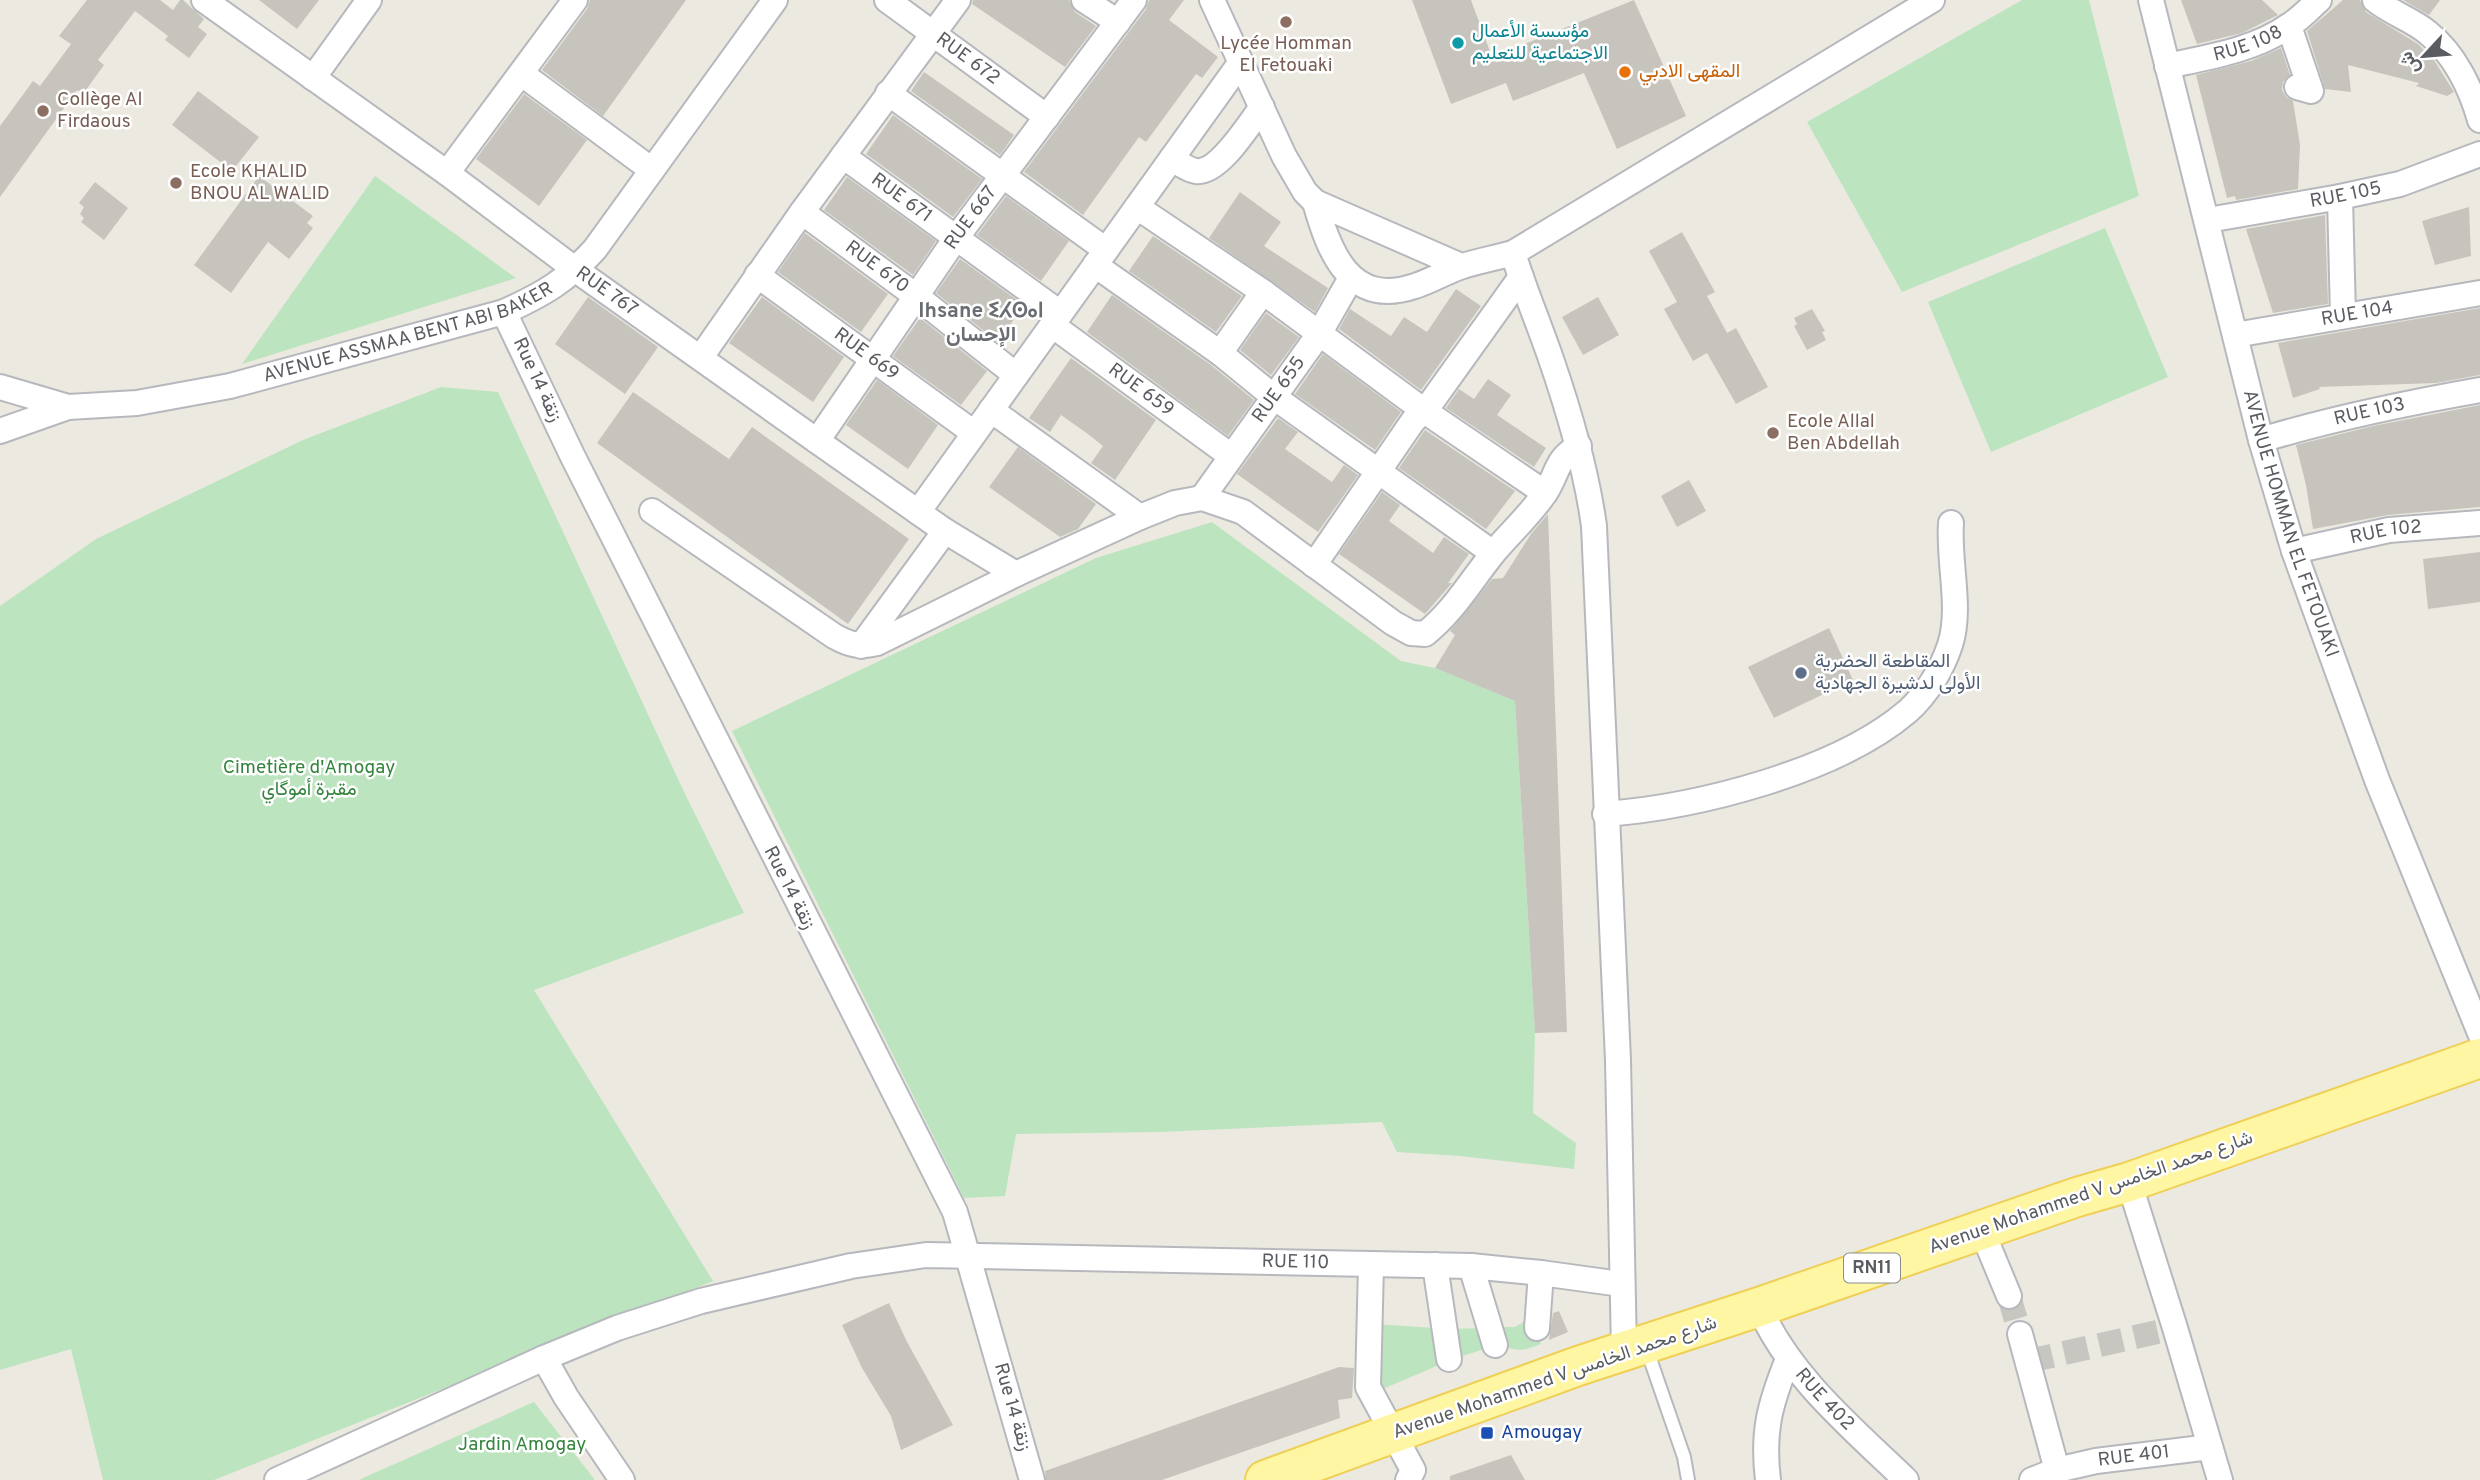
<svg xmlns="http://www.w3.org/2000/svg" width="2480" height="1480" font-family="Overpass,Vazirmatn,'Noto Sans Tifinagh',sans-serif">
  <rect width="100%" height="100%" fill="#eceae0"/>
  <g fill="#bce4bf">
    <path d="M2022,0h67l50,196 -237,96 -95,-170z"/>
    <path d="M375,176l141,102 -274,86z"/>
    <path d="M2105,228l63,149 -177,75 -63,-150z"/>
    <path d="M441,387l57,5 187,402 59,119 -210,77 179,291 -499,199h-111l-32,-131 -71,21v-764l96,-67 207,-99z"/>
    <path d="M1212,522l189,139 34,7 80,33 20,332 -2,80 43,30 -2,26 -114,-13 -63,-4 -15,-30 -222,10 -144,2 -11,62 -41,2 -232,-467 364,-173z"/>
    <path d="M1530,1318l11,26c-14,6 -27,9 -40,0l-5,-17h19z"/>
    <path d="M1374,1324l61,4 11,34 -68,29z"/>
    <path d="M1485,1328l6,19 -35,11 -10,-29z"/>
    <path d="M534,1402l61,78h-235l3,-2z"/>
  </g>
  <g fill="#c7c4be">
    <path d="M87,0h73l13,10 7,-10h3l21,19 -6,8 9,7 -18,24 -24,-18 3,-4 -33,-25 -37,49 6,5 -21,29 -6,-4 -77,107v-71l33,-45 7,5 31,-42 -12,-8z"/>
    <path d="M259,0h60l-22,29z"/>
    <path d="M590,0h96l-83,116 -61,-46 45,-61z"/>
    <path d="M973,0h96l6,12 21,14 -31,41 -93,-63z"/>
    <path d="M1149,0h35l-15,20 49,37 -16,21 -6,-4 -50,68 -7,-5 -56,78 -59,-43 122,-163z"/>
    <path d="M1412,0h59l21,57 142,-57 52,116 -69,33 -33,-76 -71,28 -7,-18 -55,21z"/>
    <path d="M2181,0h81l16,15 -36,18 -45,11z"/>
    <path d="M2343,0h17l6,12 52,32 16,16 20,32 -7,4 -31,-10 3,-3 -71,-18 3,27 -26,-3 -18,-58z"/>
    <path d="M2403,0h37l-11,15z"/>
    <path d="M2281,48l9,27 -7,7 -1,8 4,7 7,4 7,44 -2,44 -62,11 -1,-4 -8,2 -31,-123 55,-14z"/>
    <path d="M924,72l90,63 -14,20 -89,-64z"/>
    <path d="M198,91l61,46 -27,34 -60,-46z"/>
    <path d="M524,94l63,46 -48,66 -63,-47z"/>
    <path d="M893,115l89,64 -29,38 -87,-63z"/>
    <path d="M259,176l54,40 -6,7 6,5 -24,31 -21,-17 -37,51 -37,-28z"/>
    <path d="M847,177l89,64 -23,34 -89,-65z"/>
    <path d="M95,182l33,26 -24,32 -23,-18 3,-4 -4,-4 4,-7 -5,-4z"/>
    <path d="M1240,192l41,30 -17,24 64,42 -13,24 -106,-74z"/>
    <path d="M1006,196l63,45 -28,40 -64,-46z"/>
    <path d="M2469,207l2,49 -36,9 -13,-44z"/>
    <path d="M2325,215l3,89 -55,9 -27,-84z"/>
    <path d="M1682,232l33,60 -8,4 20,37 9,-5 32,59 -32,17 -29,-51 -14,8 -29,-52 13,-7 -28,-51z"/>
    <path d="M805,233l83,61 -27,38 -83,-60z"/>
    <path d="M1153,236l89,60 -26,36 -87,-61z"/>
    <path d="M960,259l64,46 -26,37 -62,-49z"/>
    <path d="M1456,289l25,17 -60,84 -82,-61 11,-20 41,27 13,-19 23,15z"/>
    <path d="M1112,295l99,70 43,35 -26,36 -141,-104z"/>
    <path d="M588,297l70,50 -33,47 -70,-50z"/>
    <path d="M762,297l82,60 -31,45 -84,-59z"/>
    <path d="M1598,297l21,38 -36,20 -21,-38z"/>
    <path d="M2480,308v67l-44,8 -117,4 1,2 -27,9 -15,-55z"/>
    <path d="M1812,309l13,22 -3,1 4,8 -19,10 -13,-24 3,-2 -3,-6z"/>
    <path d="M1266,313l33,24 -28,38 -31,-25z"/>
    <path d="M920,318l67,53 -26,34 -68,-49z"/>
    <path d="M1323,354l78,58 -26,38 -80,-56z"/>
    <path d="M1071,358l85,62 -41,60 -24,-17 12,-17 -15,-12 -27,-19 -11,17 -21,-14z"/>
    <path d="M1488,379l23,16 -14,20 49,33 -12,19 -88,-59 13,-19 15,10z"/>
    <path d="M877,380l61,45 -30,44 -62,-44z"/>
    <path d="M633,392l96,67 23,-32 157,112 -61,85 -251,-181z"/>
    <path d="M2480,405v102l-92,8 -75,14 -7,-44 -10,-40 77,-19z"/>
    <path d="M1278,418l20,14 -13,17 47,33 12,-17 14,10 -40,57 -81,-58z"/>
    <path d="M1425,430l90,61 -29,38 -87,-61z"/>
    <path d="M1018,447l78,57 -18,25 -18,8 -71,-50z"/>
    <path d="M1689,480l17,31 -29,16 -16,-31z"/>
    <path d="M1382,492l18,13 -11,16 44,32 11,-16 25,17 -21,29h4l-27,31 -86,-60z"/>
    <path d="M1548,514l19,518 -32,1 -20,-332 -80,-33 20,-33 -5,-4 42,-52 11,-1 28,-44z"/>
    <path d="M2480,552v50l-52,7 -5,-50z"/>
    <path d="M1829,628l24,52 -79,38 -26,-51z"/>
    <path d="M889,1303l17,37 47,85 -52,25 -10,-34 -29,-48 -20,-43z"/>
    <path d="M1559,1311l9,21 -19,8 4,-27z"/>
    <path d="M1339,1367l15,1 -2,30 -14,2 2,18 -178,62h-116l-1,-9z"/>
    <path d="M1511,1455l14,25h-75v-4z"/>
  </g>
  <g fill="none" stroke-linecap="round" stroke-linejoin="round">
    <g stroke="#c7c6c0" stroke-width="24" stroke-dasharray="24 12" stroke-linecap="butt">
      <path d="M2009,1296l11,38"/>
      <path d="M2029,1361l146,-33"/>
    </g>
    <defs>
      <path id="lane" d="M1646,1347l38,110 4,23"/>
      <g id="street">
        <path id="s1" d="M204,0l243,173 129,97 241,171 128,90 71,43"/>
        <path id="s2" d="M887,0l160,117"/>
        <path d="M1084,0l34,22"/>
        <path d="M1212,0l72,156 21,36 10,10 146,64"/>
        <path id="s3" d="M2151,0l110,440 33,111 83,229 103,253"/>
        <path d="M2375,0c16,13 36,19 52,32 27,21 44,56 53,88"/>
        <path d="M2289,26l22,65 -14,-4"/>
        <path id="s4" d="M2167,66c42,-9 88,-16 123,-41 11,-7 20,-17 29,-25"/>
        <path d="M522,74l130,96"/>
        <path d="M313,78l56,-78"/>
        <path d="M888,93l218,157"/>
        <path id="s5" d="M843,156l217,157"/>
        <path d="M1172,158c7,5 16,12 24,13 23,3 53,-47 66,-64"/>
        <path d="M447,173l128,-173"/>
        <path d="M2340,197l3,119"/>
        <path d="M1315,202c14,50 35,106 100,84 16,-5 30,-14 45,-19 17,-6 36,-9 53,-14l419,-253"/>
        <path d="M1137,207l126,85 160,118 122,83"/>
        <path id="s6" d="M802,212l114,84 100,79"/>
        <path id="s7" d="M2208,220l132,-23 60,-13 80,-30"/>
        <path d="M1513,253c11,36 26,71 38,106 19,55 35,109 43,167l24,534 6,290"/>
        <path d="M1095,265l125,88 54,44 219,156"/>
        <path id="s8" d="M757,275l217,158"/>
        <path d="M504,312l68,143 383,757 77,268"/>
        <path id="s9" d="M1052,325l179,131"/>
        <path id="s10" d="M2235,335l245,-42"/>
        <path d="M1220,353l43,-61"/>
        <path d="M701,357l101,-145 156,-212"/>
        <path d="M0,387l68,20"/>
        <path d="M991,410l149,107"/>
        <path id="s11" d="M0,431l68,-24 69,-4 93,-17 274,-74c40,-18 62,-31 91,-63l180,-249"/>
        <path id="s12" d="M2261,440c72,-22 145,-37 219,-50"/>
        <path id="s13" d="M817,441l139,-203 178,-238"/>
        <path id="s14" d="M1202,498l117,-164 32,-56"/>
        <path d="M652,511l182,125c16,9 26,11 43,7l139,-69 124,-57 35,-14 27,-5 41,14 150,111 18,10 14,1c29,-23 47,-55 70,-83 16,-19 36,-37 50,-58 13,-19 10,-34 34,-47"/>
        <path d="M918,512l323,-450"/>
        <path id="s15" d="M2294,551l95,-21 91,-7"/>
        <path d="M1314,565l99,-144 17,-17 91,-127"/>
        <path d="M861,646l84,-115"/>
        <path d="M1605,814c92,-7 232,-42 303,-103 19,-17 34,-42 42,-66 12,-37 -2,-83 1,-122"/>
        <path d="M2129,1182l46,146 45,152"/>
        <path d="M1982,1231l27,65"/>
        <path d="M1371,1265l-3,122 45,83 -5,10"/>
        <path d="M1435,1265l14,94"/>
        <path d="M1471,1266l24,79"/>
        <path id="s16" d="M1759,1307c31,70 93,121 147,173"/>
        <path d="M1537,1328l4,-55"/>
        <path d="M2020,1334l37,136"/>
        <path d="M544,1358l22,39 56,83"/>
        <path id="s17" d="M277,1480l267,-122 73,-30 84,-27 150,-35 75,-11 545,11 70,7 80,11"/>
        <path d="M1768,1480c-6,-49 2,-76 20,-121"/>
        <path id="s18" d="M2032,1480l25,-10 39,-9 114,-14"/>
      </g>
      <path id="primary" d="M1265,1480l313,-114 181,-59 318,-110 52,-15 351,-124"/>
    </defs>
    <use href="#lane" stroke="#b6b8bd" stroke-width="16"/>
    <use href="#street" stroke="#b6b8bd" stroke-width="28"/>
    <use href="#primary" stroke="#f0cf56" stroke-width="42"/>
    <use href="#lane" stroke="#fff" stroke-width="12"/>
    <use href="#street" stroke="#fff" stroke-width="24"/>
    <use href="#primary" stroke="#fef6a3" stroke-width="38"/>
  </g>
  <g fill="#8d6e63" stroke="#fff" stroke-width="2.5">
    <circle cx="1286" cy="22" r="7"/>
    <circle cx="43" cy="111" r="7"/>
    <circle cx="176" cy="183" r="7"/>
    <circle cx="1773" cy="433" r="7"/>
  </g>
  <circle fill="#0f9aa8" stroke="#fff" stroke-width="2.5" cx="1458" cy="43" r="7"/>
  <circle fill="#e8710a" stroke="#fff" stroke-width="2.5" cx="1625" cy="72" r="7"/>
  <circle fill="#5c6f8a" stroke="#fff" stroke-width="2.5" cx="1801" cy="673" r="7"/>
  <rect fill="#1a4fb4" stroke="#fff" stroke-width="2.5" x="1480" y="1426" width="14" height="14" rx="3.5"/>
  <g text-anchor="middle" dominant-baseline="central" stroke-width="5" stroke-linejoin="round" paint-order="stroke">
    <rect fill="#fff" stroke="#8b8d90" stroke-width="2" x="1844" y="1253.5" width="56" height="29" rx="5"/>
    <g font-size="18" font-weight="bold" fill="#595c61">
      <text x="1872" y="1268">RN11</text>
    </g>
    <g font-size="19" fill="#0d838f" stroke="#fff" text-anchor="start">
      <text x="1472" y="32">مؤسسة الأعمال<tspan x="1472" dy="22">الاجتماعية للتعليم</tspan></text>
    </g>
    <g font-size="19" fill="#595c61" stroke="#fff">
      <text stroke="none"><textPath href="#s4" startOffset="84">RUE 108</textPath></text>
      <text stroke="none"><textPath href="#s2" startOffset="100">RUE 672</textPath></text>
      <text stroke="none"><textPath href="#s7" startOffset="140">RUE 105</textPath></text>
      <text stroke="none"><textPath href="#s5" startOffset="72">RUE 671</textPath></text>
      <text stroke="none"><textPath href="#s13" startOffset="271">RUE 667</textPath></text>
      <text stroke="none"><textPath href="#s6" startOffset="93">RUE 670</textPath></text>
      <text stroke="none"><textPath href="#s1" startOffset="497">RUE 767</textPath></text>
      <text stroke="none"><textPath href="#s10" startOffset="124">RUE 104</textPath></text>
      <text stroke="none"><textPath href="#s11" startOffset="422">AVENUE ASSMAA BENT ABI BAKER</textPath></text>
      <text stroke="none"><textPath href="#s8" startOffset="135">RUE 669</textPath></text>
      <text transform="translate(537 380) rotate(65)">Rue 14 زنقة</text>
      <text stroke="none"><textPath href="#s14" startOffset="133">RUE 655</textPath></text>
      <text stroke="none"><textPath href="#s9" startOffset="110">RUE 659</textPath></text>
      <text stroke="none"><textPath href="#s12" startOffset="112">RUE 103</textPath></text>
      <text stroke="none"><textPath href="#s3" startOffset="542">AVENUE HOMMAN EL FETOUAKI</textPath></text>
      <text stroke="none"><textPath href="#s15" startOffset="94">RUE 102</textPath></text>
      <text transform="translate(789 888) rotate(63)">Rue 14 زنقة</text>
      <text transform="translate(2091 1193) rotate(-19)">Avenue Mohammed V شارع محمد الخامس</text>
      <text stroke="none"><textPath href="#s17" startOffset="1060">RUE 110</textPath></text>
      <text transform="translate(1555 1378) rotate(-19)">Avenue Mohammed V شارع محمد الخامس</text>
      <text stroke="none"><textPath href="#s16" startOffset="114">RUE 402</textPath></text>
      <text transform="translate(1012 1407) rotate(74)">Rue 14 زنقة</text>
      <text stroke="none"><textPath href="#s18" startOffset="105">RUE 401</textPath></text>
    </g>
    <g font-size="19" fill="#785e54" stroke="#fff" text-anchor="start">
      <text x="1286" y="44" text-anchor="middle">Lycée Homman<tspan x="1286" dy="22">El Fetouaki</tspan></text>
      <text x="57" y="100">Collège Al<tspan x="57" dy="22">Firdaous</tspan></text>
      <text x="190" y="172">Ecole KHALID<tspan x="190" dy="22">BNOU AL WALID</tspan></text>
      <text x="1787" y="422">Ecole Allal<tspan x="1787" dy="22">Ben Abdellah</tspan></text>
    </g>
    <g font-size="19" fill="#c56008" stroke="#fff" text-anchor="start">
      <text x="1639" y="72">المقهى الادبي</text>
    </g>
    <g font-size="19" fill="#4e5e75" stroke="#fff" text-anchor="start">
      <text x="1815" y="662">المقاطعة الحضرية<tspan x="1815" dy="22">الأولى لدشيرة الجهادية</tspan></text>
    </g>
    <g font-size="19" fill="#35843e" stroke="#fff">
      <text x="309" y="768">Cimetière d'Amogay<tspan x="309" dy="22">مقبرة أموگاي</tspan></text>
      <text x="522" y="1445">Jardin Amogay</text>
    </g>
    <g font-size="19" fill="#164399" stroke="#fff" text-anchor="start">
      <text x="1501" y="1433">Amougay</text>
    </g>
    <g font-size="21" font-weight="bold" fill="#6a6e73" stroke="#fff">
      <text x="981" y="311">Ihsane ⵉⵃⵙⴰⵏ<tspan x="981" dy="24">الإحسان</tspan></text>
    </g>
  </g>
  <g transform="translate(2424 56) rotate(244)" stroke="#ffffff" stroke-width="5" paint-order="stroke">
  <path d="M0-5L12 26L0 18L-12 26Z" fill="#595c61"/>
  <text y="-10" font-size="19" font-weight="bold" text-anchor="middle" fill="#595c61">ش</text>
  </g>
</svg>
